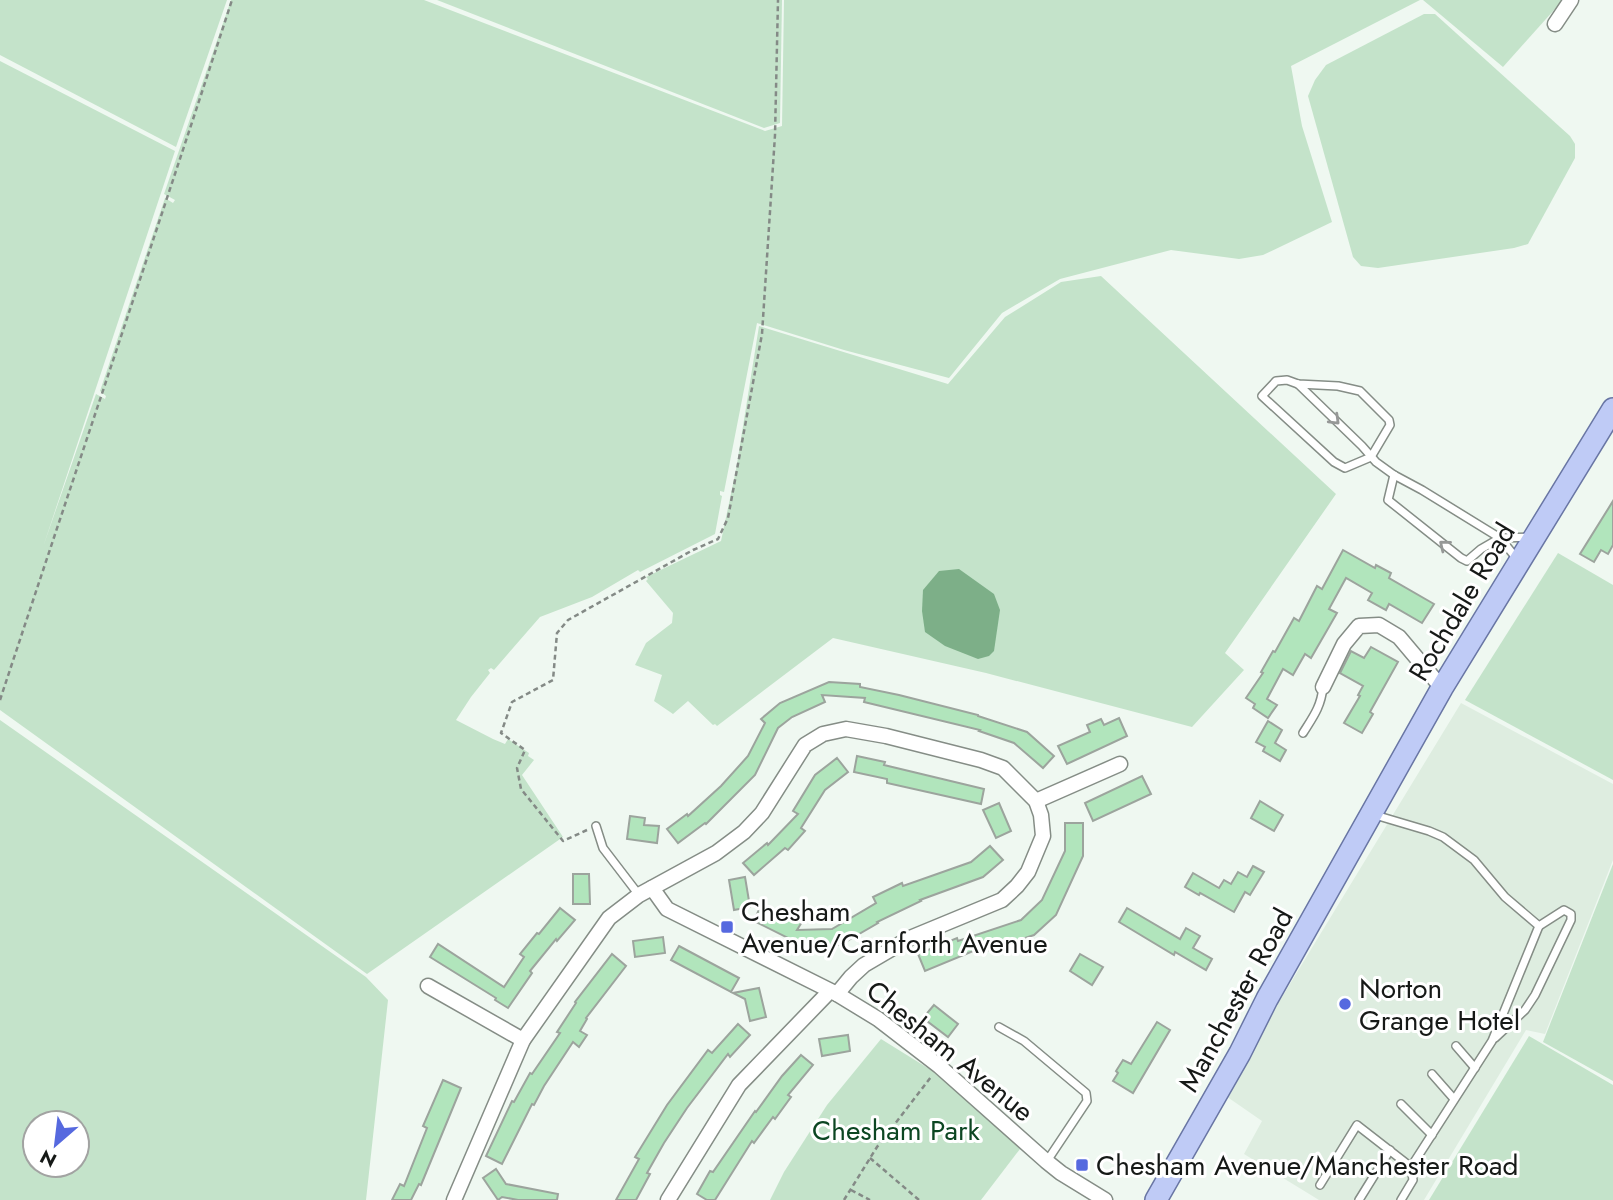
<svg xmlns="http://www.w3.org/2000/svg" width="1613" height="1200" font-family="Jost,sans-serif">
  <rect width="100%" height="100%" fill="#eff8f1"/>
  <path fill="#deede0" d="M1461,703l152,81v76l-68,174 -19,-4 -102,170h-105l-75,-46 18,-33 -39,-27z"/>
  <g fill="#c4e3ca" fill-rule="evenodd">
    <path d="M0,0h227l-51,147 -176,-92z"/>
    <path d="M231,0h193l341,131 17,-5 2,-126h636l-129,66 11,60 30,96 -69,33 -24,4 -68,-9 -111,29 -58,34 -53,65 -105,-28 -87,-27 -33,169 -4,-1v4l2,1 -7,38 -75,38 -2,-2 -46,27 -52,20 -46,53 -3,-2 -3,2 2,3 -19,24 -15,23 37,19 12,5 3,-5 21,14 -1,3 6,4 -12,15 41,62 -196,137 -367,-264v-649l175,90 -132,396 53,-153 9,5 1,-3 -6,-5 65,-193 8,5 2,-3 -11,-6z"/>
    <path d="M437,0h345l-2,123 -16,5z"/>
    <path d="M1423,0h140l-60,67z"/>
    <path d="M1424,14h11l135,122 5,8v14l-47,86 -14,4 -136,20 -17,-2 -8,-9 -45,-161 7,-16 11,-15z"/>
    <path d="M1101,276l235,218 -111,159 19,17 -52,57 -206,-54 -153,-35 -116,88 -2,-2 -2,1 -25,-24 -15,13 -19,-13 8,-26 -27,-10 11,-22 26,-20 1,-10 -27,-32 2,-2 -2,-2 75,-36 15,-71 23,-144 189,58 57,-67 56,-35z"/>
    <path d="M1558,553l55,32v195l-148,-80z"/>
    <path d="M0,720l366,257 22,23 -22,200h-366zM77,1123v42h-42v-42z"/>
    <path d="M1613,864v217l-70,-39z"/>
    <path d="M1529,1036l84,49v115h-184z"/>
    <path d="M881,1039l50,31 59,50 30,29 -39,51h-211l14,-28 43,-67z"/>
  </g>
  <path fill="#7daf88" d="M959,569l35,25 6,16 -6,41 -5,5 -11,3 -33,-13 -20,-14 -3,-21 1,-21 16,-19z"/>
  <g fill="#b1e5bc" stroke="#9ca49d" stroke-width="2">
    <path d="M1613,501v44l-5,9 -7,-4 -7,12 -14,-8z"/>
    <path d="M1343,550l32,18 1,-3 15,8 -2,5 45,26 -12,19 -33,-19 -3,6 -18,-10 4,-7 -26,-15 -17,31 8,4 -26,45 -6,-4 -12,21 -10,-6 -16,30 10,6 -9,13 -15,-10 2,-4 -9,-6 17,-25 -2,-1 12,-21 2,1 19,-34 5,3 18,-35 5,3z"/>
    <path d="M1371,647l27,15 -28,50 3,2 -11,19 -18,-10 16,-27 -2,-1 5,-9 -23,-13 11,-22 13,7z"/>
    <path d="M829,682l31,2v3l39,8 79,20v1l49,16 27,24 -11,12 -29,-25 -35,-12 1,-1 -116,-28 1,-4 -43,-3 3,7 -33,15 -14,11 -23,47 -49,49 -1,-1 -27,20 -11,-14 20,-15 1,2 33,-30 27,-30 17,-33 -4,-4 19,-16z"/>
    <path d="M1119,718l8,18 -60,28 -9,-18 32,-14 -3,-7 14,-6 3,6z"/>
    <path d="M1268,721l14,9 -7,13 11,7 -6,11 -17,-10 2,-4 -9,-5z"/>
    <path d="M857,756l28,6 -1,3 100,24 -3,15 -94,-21v-4l-33,-7z"/>
    <path d="M837,758l11,14 -23,18 -24,38 4,3 -17,19 -3,-2 -31,27 -11,-12 24,-20 1,2 30,-31 -5,-3 22,-36z"/>
    <path d="M1142,776l9,18 -58,27 -8,-18z"/>
    <path d="M1260,801l23,14 -9,16 -23,-13z"/>
    <path d="M999,803l12,28 -15,7 -13,-28z"/>
    <path d="M630,816l15,2 -1,7 15,1 -2,17 -30,-4z"/>
    <path d="M1065,823h18v33l-27,59 -22,20 -54,18 -2,-4 -53,22 -7,-17 39,-16 1,3 63,-21 21,-20 23,-49z"/>
    <path d="M990,846l13,14 -20,17 -63,23 1,1 -44,21 1,1 -38,22 -36,1 -50,-25 6,-14 20,10 2,-5 20,10 -5,8 35,-1 44,-26 -3,-6 29,-14 1,3 68,-24z"/>
    <path d="M1253,866l11,6 -14,23 -5,-3 -11,20 -34,-19 -1,2 -14,-8 8,-14 26,15 5,-8 7,4 7,-12 9,5z"/>
    <path d="M573,874h16l1,30h-17z"/>
    <path d="M745,877l5,30 -16,3 -5,-30z"/>
    <path d="M560,908l15,12 -18,21 -1,-2 -26,32 2,2 -24,35 -13,-8 1,-2 -66,-41 8,-13 66,43 20,-30 -4,-3 17,-21 2,1z"/>
    <path d="M1127,908l53,31 6,-11 14,8 -7,12 19,11 -6,11 -31,-18 -1,3 -55,-33z"/>
    <path d="M663,937l2,16 -30,4 -2,-16z"/>
    <path d="M679,946l60,32 -8,14 -60,-32z"/>
    <path d="M612,954l14,12 -40,52 1,1 -7,12 7,4 -8,12 -6,-5 -29,44 -10,19 -2,-1 -30,60 -16,-8 26,-55 2,1 16,-29 2,1 28,-41 -3,-1 19,-29 -1,-1z"/>
    <path d="M1080,954l23,13 -11,18 -22,-14z"/>
    <path d="M759,988l7,29 -16,4 -5,-22 -12,-6z"/>
    <path d="M934,1005l24,19 -10,13 -25,-19z"/>
    <path d="M1157,1022l13,8 -37,63 -20,-12 5,-8 -2,-2 7,-11 8,4z"/>
    <path d="M738,1024l12,11 -20,22 -2,-3 -41,54 -23,35 -17,30 3,1 -14,26h-20l23,-41 -4,-2 32,-52 41,-55 4,3z"/>
    <path d="M848,1035l2,16 -28,5 -3,-17z"/>
    <path d="M801,1055l12,10 -25,30 3,2 -16,22 -2,-2 -19,26 -2,-2 -37,59h-8l-10,-6 13,-23 3,1 42,-61 1,1 26,-36z"/>
    <path d="M443,1080l18,8 -40,97 -2,-1 -8,16h-19l8,-16 4,2 23,-58 -4,-2z"/>
    <path d="M496,1169l10,15 52,10 -1,6h-39l-16,-3 -4,3 -15,-22z"/>
  </g>
  <g fill="none" stroke-linecap="round" stroke-linejoin="round">
    <defs>
      <g id="lane">
        <path d="M1287,380l11,4 40,2 22,5 29,29 1,5 -19,32 -26,11 -11,-6 -72,-66 14,-15z"/>
        <path d="M1298,384l64,62 14,16 18,13 28,15 78,48 17,21"/>
        <path d="M1394,475l-6,25 73,58 6,3 14,-12 19,-11 30,-1"/>
        <path d="M1303,733c10,-16 18,-26 20,-46"/>
        <path d="M596,826l7,22 36,47"/>
        <path d="M999,1027l25,14 62,52 1,8 -40,60"/>
        <path d="M1495,1038l30,-28 10,-15 36,-75v-6l-7,-4 -25,16"/>
        <path d="M1456,1046l19,22"/>
        <path d="M1432,1074l22,25"/>
        <path d="M1401,1104l31,31"/>
        <path d="M1320,1185l37,-60 54,42 81,-126 47,-115 -34,-29 -31,-37 -31,-23 -14,-6 -54,-16"/>
        <path d="M1359,1200l31,-50"/>
        <path d="M1401,1200l12,-20 -2,-13"/>
      </g>
      <g id="street">
        <path d="M1555,24l16,-24"/>
        <path d="M1323,687l21,-43 15,-18 20,-1 20,12 43,51"/>
        <path d="M1036,801l84,-37"/>
        <path d="M652,888l15,21 170,85 41,25 61,47 107,95 15,12 44,27"/>
        <path d="M428,986l95,54"/>
        <path d="M454,1200l69,-160 86,-122 30,-23 77,-42 28,-21 18,-19 43,-68 18,-11 23,-5 40,7 95,24 22,8 33,33 5,14 2,21 -15,36 -11,14 -15,14 -92,38 -46,27 -13,12 -14,17"/>
        <path d="M668,1200l71,-115 91,-94"/>
      </g>
      <path id="primary" d="M1156,1200l84,-147 27,-54 175,-311 171,-279"/>
    </defs>
    <use href="#lane" stroke="#858d86" stroke-width="10"/>
    <use href="#street" stroke="#858d86" stroke-width="17"/>
    <use href="#primary" stroke="#6976a4" stroke-width="24"/>
    <g stroke="#848a86" stroke-width="2.5" stroke-dasharray="5 3.5" stroke-linecap="butt">
      <path d="M0,700c77,-233 156,-466 232,-700"/>
      <path d="M587,830l-24,11 -42,-52 -4,-21 8,-18 -24,-17 11,-31 41,-22 4,-47 11,-13 125,-70 25,-11 10,-21 34,-184 13,-199 3,-135"/>
      <path d="M870,1158l49,42"/>
      <path d="M851,1190l19,10"/>
      <path d="M844,1200l33,-53 54,-70"/>
    </g>
    <use href="#lane" stroke="#fff" stroke-width="7"/>
    <use href="#street" stroke="#fff" stroke-width="14"/>
    <use href="#primary" stroke="#bfcbf6" stroke-width="21"/>
  </g>
  <defs><path id="oneway-chevron" d="M-2-3.5L2.5 0L-2 3.5" fill="none" stroke-width="1.6" stroke-linecap="round" stroke-linejoin="round" transform="scale(1.75)"/></defs>
  <g stroke="#969897">
    <use href="#oneway-chevron" transform="translate(1335 420) rotate(44)"/>
    <use href="#oneway-chevron" transform="translate(1444 545) rotate(-141)"/>
  </g>
  <g fill="#5669df" stroke="#fff" stroke-width="2.5">
    <rect x="720" y="920" width="14" height="14" rx="3.5"/>
    <circle cx="1345" cy="1004" r="7"/>
    <rect x="1075" y="1158" width="14" height="14" rx="3.5"/>
  </g>
  <g text-anchor="middle" dominant-baseline="central" stroke-width="6" stroke-linejoin="round" paint-order="stroke">
    <g font-size="28" fill="#161917" stroke="#fff">
      <text transform="translate(1462 602) rotate(-59)">Rochdale Road</text>
      <text transform="translate(1236 1000) rotate(-61)">Manchester Road</text>
      <text transform="translate(950 1051) rotate(39)">Chesham Avenue</text>
    </g>
    <g font-size="28" fill="#161917" stroke="#fff" text-anchor="start">
      <text x="741" y="911">Chesham<tspan x="741" dy="32">Avenue/Carnforth Avenue</tspan></text>
      <text x="1359" y="988">Norton<tspan x="1359" dy="32">Grange Hotel</tspan></text>
      <text x="1096" y="1165">Chesham Avenue/Manchester Road</text>
    </g>
    <g font-size="28" fill="#0c4622" stroke="#fff">
      <text x="896" y="1130">Chesham Park</text>
    </g>
  </g>
  <g transform="translate(56 1144) rotate(208)"><circle r="33" fill="#ffffff" stroke="#a2a3a2" stroke-width="2"/>
  <path d="M0-5L12 26L0 18L-12 26Z" fill="#5669df"/>
  <text y="-10" font-size="19" font-weight="bold" text-anchor="middle" fill="#161917">N</text>
  </g>
</svg>
